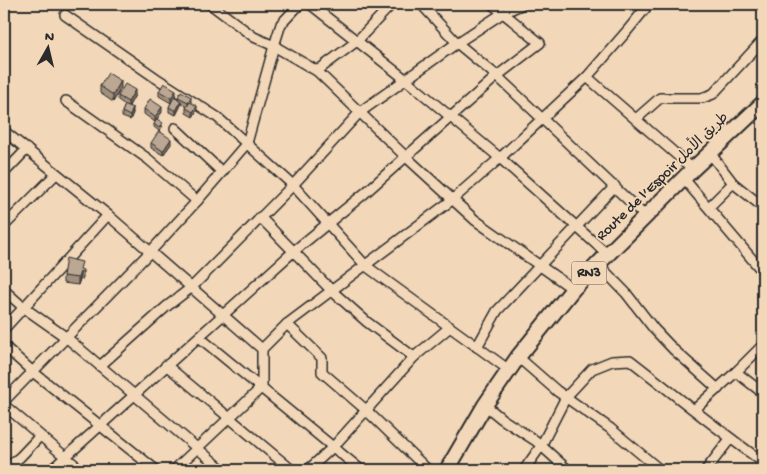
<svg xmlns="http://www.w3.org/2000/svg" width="767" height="474" font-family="'Gochi Hand','Playpen Sans Arabic',sans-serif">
  <rect width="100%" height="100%" fill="#f2d7b9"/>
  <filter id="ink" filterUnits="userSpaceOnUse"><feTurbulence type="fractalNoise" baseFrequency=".02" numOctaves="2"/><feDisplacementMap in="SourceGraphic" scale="10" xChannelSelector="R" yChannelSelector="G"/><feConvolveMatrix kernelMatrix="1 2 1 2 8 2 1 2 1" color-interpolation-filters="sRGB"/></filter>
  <g filter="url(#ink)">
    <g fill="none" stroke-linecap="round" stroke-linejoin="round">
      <defs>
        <g id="minor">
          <path d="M300,4l-19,20 -7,22 43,25 88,85 70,64 98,69"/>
          <path d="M310,4l95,75 95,79 107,96"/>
          <path d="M421,4l36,39 40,33 149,141"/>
          <path d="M65,15l91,63 61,39 76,68 73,81 143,104"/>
          <path d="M317,71l40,-30 35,-37"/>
          <path d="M587,77l40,-46 22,-27"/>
          <path d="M66,101l82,58 49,42"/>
          <path d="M636,119l24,-21h42l11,-4 50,-54"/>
          <path d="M175,128l47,44"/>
          <path d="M4,131l104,84 154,134v38l-88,83"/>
          <path d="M710,153l23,30 30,24"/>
          <path d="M4,173l23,-24"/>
          <path d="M684,179l79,93"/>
          <path d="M709,207l24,-24"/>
          <path d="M260,217l72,74 35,31 47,35"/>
          <path d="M4,226l52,-52"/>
          <path d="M598,264l28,29 28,36 20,21 44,39"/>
          <path d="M4,290l19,17 44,31 156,132"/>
          <path d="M287,324l35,34v14l44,38 62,60"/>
          <path d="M4,329l104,-114"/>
          <path d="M199,337l162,133"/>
          <path d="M4,346l29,26 123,98"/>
          <path d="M477,347l20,-36 118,-125"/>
          <path d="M262,349l25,-25 165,-124 48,-42 87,-81 106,92"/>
          <path d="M518,357l39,34 54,38 49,41"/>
          <path d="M166,365l126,105"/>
          <path d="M100,366l66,-59 26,-20 101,-102 67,-73 97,-69 46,-30 20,-9"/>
          <path d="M736,372l27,21"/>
          <path d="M4,401l147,-150 46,-50 50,-58 27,-97 -20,-9 -44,-33"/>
          <path d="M4,405l77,65"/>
          <path d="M485,405l17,14 34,22 32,29"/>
          <path d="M695,409l41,-37 27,-27"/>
          <path d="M4,470l16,-13 20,-21"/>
          <path d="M51,470l243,-219 71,-58 132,-117 43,-33 -48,-39"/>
          <path d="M308,470l26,-24 80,-89 36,-30"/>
          <path d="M524,470l17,-24 25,-49 26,-28 20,-8 18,-1c44,34 88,70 133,102"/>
          <path d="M706,470l24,-31"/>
        </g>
        <path id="highway" d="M447,470l38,-65 33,-48 55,-68 120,-120 70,-66"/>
      </defs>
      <use href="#minor" stroke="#2b2b2b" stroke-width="12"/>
      <use href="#highway" stroke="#2b2b2b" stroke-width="18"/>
      <use href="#minor" stroke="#f2d7b9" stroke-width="9"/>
      <use href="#highway" stroke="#f2d7b9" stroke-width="14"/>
    </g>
    <g fill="#a1907e" stroke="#2b2b2b">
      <path d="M100,86l21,2 -8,14 -13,-9z"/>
      <path d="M159,91l17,3 -2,3 4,2v-2l12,5 7,8 -4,7 -7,-4v-5l1,-1 -6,-4v2l-5,10 -7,-3v-5l2,-4 -12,-7z"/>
      <path d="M135,95l-6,11 4,7 -3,7 -8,-3v-5l3,-7 -7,-5v-4z"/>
      <path d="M144,109l18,3 -7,10 -11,-8z"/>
      <path d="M154,124l9,2 -4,5 -5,-4z"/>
      <path d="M151,143l20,1 -8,11 -12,-7z"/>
      <path d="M82,270l1,2v7h-3l-2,6 -15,-2v-7z"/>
    </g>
    <g fill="#837566" stroke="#2b2b2b">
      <path d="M121,81v7l-8,14v-7z"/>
      <path d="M135,90v5l-7,12v-5z"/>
      <path d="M176,90v4l-5,9v-5z"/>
      <path d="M191,97v5l-3,5v-5z"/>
      <path d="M181,101v4l-5,10v-4z"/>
      <path d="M197,106v4l-4,7v-5z"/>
      <path d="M162,107v5l-7,10v-5z"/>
      <path d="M133,108v5l-3,7v-4z"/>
      <path d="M171,139v5l-8,11v-4z"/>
      <path d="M80,272v7l-2,6v-7z"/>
    </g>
    <g fill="#bba792" stroke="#2b2b2b">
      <path d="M108,73l13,8 -8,14 -13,-9z"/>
      <path d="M164,83l12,7 -5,8 -12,-7z"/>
      <path d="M125,84l10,6 -7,12 -10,-6z"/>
      <path d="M181,91l10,6 -3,5 -10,-5z"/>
      <path d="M174,97l7,4 -5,10 -7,-4z"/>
      <path d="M150,99l12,8 -7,10 -11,-8z"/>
      <path d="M190,102l7,4 -4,6 -7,-4z"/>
      <path d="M125,105l8,3 -3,8 -8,-4z"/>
      <path d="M157,119l6,4 -4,5 -5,-4z"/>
      <path d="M159,131l12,8 -8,12 -12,-8z"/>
      <path d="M66,258l16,4 -2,7 3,1v2h-3l-2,6 -15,-2z"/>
    </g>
  </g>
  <g text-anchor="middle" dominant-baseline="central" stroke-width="4" stroke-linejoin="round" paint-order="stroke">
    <rect fill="#f2d7b9" stroke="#675f56" stroke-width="1" x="571.5" y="261.5" width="35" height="23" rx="4"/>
    <g font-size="14" font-weight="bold" fill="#2b2b2b">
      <text x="589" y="273">RN3</text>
    </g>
    <g font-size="15" fill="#2b2b2b" stroke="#f2d7b9">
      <text transform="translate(663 177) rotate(-44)">Route de l’Espoir طريق الأمل</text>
    </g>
  </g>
  <rect width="767" height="474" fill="none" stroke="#f2d7b9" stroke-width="20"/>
  <rect x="10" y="10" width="747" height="454" fill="none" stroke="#2b2b2b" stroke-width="2" filter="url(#ink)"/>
  <g transform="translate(48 48) rotate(8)" stroke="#f2d7b9" stroke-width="4" paint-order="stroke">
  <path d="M0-4L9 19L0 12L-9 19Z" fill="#2b2b2b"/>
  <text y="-8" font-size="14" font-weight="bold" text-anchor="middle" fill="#2b2b2b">N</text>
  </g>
</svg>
